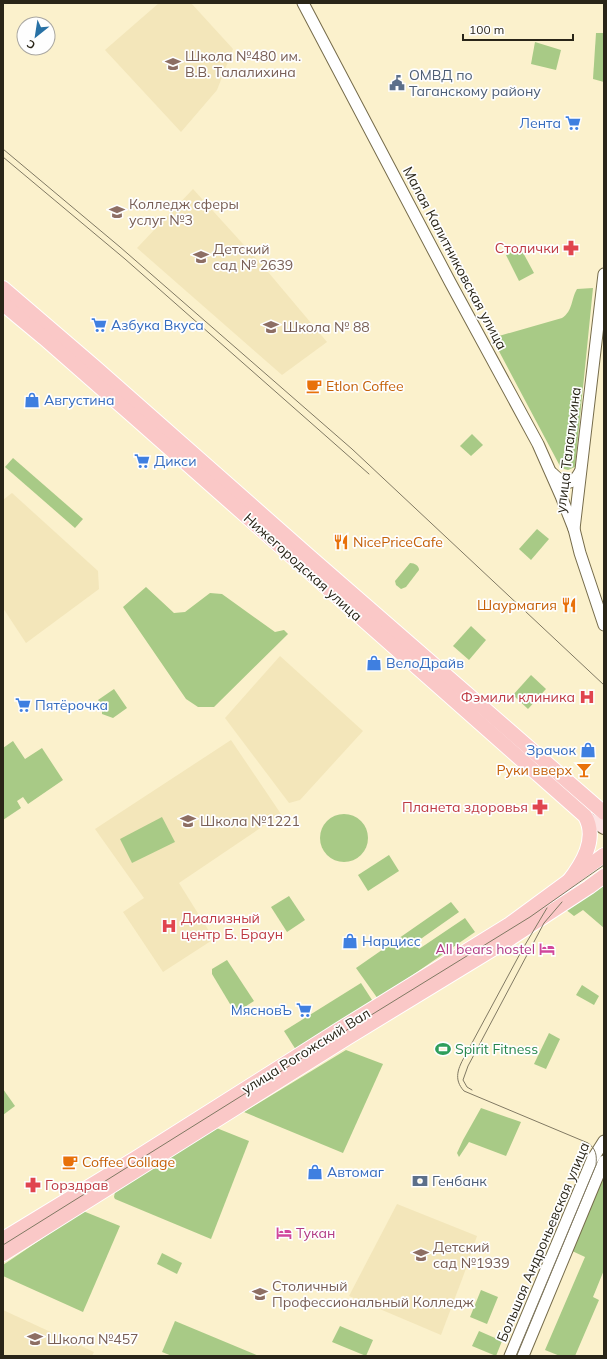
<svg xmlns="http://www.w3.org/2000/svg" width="607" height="1359" font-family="Mulish,sans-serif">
  <rect width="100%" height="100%" fill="#fbf1cc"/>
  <g fill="#f3e6ba">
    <path d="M159,3h32l42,46 -16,41 -36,42 -76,-82z"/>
    <path d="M193,189l70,77 64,76 -45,33 -145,-127z"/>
    <path d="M12,493l86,78 1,18 -73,54 -23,-35v-108z"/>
    <path d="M280,656l83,75 -63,69 -11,3 -64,-85z"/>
    <path d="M231,740l50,74 -102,69 35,56 -51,33 -40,-60 21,-14 -49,-69z"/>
    <path d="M397,1204l80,32 -13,38 -23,61 -92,-39z"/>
    <path d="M3,1310l91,42 -2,4h-89z"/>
  </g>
  <g fill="#a8ca86">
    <path d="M596,33h8v49l-11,-3z"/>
    <path d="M535,42l26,8 -5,20 -25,-6z"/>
    <path d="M520,247l14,26 -15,8 -13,-26z"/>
    <path d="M593,288l-18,179 -7,3 -7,-2 -69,-130 70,-20c11,-7 9,-19 15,-29z"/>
    <path d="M472,434l11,11 -12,11 -11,-10z"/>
    <path d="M13,458l70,61 -8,9 -70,-61z"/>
    <path d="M537,529l12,10 -18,21 -12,-11z"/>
    <path d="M410,563c5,0 9,3 9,7l-13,17 -5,2 -5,-4 -1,-4z"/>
    <path d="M146,587l28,26 11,-1 25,-19 12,1 53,38 9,-2 4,4 -74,73h-16l-12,-8 -63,-92z"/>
    <path d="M471,626l15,14 -17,20 -16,-14z"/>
    <path d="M531,675l15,14 -18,20 -15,-14z"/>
    <path d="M114,689l13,19 -14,10 -11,-4v-8l-4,-6z"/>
    <path d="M13,741l12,18 17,-11 21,32 -35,24 -5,-7 -6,4 4,7 -18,12v-72z"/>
    <circle cx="344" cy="838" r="24"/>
    <path d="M162,817l13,25 -43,21 -12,-24z"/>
    <path d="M389,855l10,16 -31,20 -10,-16z"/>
    <path d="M604,882v46l-21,-18 -9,6 -9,-7z"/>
    <path d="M289,896l16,24 -18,12 -16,-25z"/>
    <path d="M451,902l8,10 -44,31 4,6 46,-31 10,14 -97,67 -22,-31z"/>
    <path d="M227,960l27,41 -14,9 -7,-1 -21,-35v-5z"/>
    <path d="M361,983l13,20 -78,47 -12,-19z"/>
    <path d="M582,985l17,11 -5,9 -18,-10z"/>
    <path d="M549,1033l11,6 -14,30 -12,-5z"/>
    <path d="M346,1050l37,14 -40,89 -99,-41z"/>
    <path d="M3,1089l12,17 -12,9z"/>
    <path d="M481,1108l40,14 -15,34 -37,-14 -10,15 -2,-4 6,-13z"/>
    <path d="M214,1127l35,14 -38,98 -96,-40 -1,-2 1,-5 4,-4z"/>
    <path d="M604,1177v93l-11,27 6,3 -24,56h-15l-15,-6 40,-93 -15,-7z"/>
    <path d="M83,1211l37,15 -37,86 -80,-36v-11z"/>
    <path d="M162,1253l20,10 -5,11 -20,-10z"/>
    <path d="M481,1290l17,7 -11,27 -17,-7z"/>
    <path d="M175,1321l84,35h-87l-10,-4z"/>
    <path d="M340,1326l33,14 -7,16 -34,-14z"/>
    <path d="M479,1331l23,10 -6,15 -24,-10z"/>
  </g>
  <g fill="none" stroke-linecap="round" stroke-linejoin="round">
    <defs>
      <g id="tertiary">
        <path d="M303,3l147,279 88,162 23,52 13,33"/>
        <path d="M604,274l-30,255 6,24 24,72"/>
        <path d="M552,473c11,11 19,15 28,-1"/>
        <path d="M510,1356l82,-196 12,-19"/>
        <path d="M523,1356l81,-195"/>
      </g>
      <path id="secondary" d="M585,816l19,12"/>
      <g id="primary">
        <path d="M3,288l92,79 214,189 295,257"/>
        <path d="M3,304l41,34 90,79 451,399c13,23 -3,48 -17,66"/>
        <path d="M3,1239l133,-81 204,-129 170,-105 94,-69"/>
        <path d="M3,1254l344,-216 164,-100 78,-51 15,-11"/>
      </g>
    </defs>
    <use href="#tertiary" stroke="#766c4b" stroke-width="13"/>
    <use href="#secondary" stroke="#766c4b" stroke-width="14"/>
    <use href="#primary" stroke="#fff" stroke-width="16"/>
    <use href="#tertiary" stroke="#fff" stroke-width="11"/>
    <use href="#secondary" stroke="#fce3e3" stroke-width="12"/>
    <use href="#primary" stroke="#fac8c7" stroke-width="14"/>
    <g stroke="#807963" stroke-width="1">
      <path d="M3,149l117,98 232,202 252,236"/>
      <path d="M3,157l122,102 244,215"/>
      <path d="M472,1090l-5,-3 -4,-7 5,-14 76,-143 18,-21"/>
      <path d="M3,1245l339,-212 188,-116 74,-52"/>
      <path d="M516,1356l80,-191c1,-10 0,-16 -8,-22l-124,-52c-11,-12 -6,-23 2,-37l56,-104 25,-42"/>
    </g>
  </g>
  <defs>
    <symbol id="school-bare" viewBox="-9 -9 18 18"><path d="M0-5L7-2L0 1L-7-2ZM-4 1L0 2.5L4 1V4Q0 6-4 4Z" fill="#8d6e63" stroke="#fefefe" stroke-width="2.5" paint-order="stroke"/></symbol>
    <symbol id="civic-bare" viewBox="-9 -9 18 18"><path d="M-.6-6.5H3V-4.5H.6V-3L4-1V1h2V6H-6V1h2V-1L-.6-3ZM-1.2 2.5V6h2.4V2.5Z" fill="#5c6f8a" stroke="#fefefe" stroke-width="2.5" paint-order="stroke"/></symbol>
    <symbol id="supermarket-bare" viewBox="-9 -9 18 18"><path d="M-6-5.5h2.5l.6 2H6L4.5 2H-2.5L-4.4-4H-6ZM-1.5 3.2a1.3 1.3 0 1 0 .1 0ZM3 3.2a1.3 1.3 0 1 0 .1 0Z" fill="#3f7fe0" stroke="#fefefe" stroke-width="2.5" paint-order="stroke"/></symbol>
    <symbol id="university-bare" viewBox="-9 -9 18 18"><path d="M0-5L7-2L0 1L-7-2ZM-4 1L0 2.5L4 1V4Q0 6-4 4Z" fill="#8d6e63" stroke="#fefefe" stroke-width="2.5" paint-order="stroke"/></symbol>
    <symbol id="pharmacy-bare" viewBox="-9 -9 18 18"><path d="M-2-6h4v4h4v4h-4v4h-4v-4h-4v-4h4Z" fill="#e0444e" stroke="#fefefe" stroke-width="2.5" paint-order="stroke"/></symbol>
    <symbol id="cafe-bare" viewBox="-9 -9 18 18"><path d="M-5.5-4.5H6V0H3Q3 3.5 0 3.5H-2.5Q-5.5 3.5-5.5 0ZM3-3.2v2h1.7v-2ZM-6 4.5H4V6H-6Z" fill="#e8710a" stroke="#fefefe" stroke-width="2.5" paint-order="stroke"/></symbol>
    <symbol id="shop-bare" viewBox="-9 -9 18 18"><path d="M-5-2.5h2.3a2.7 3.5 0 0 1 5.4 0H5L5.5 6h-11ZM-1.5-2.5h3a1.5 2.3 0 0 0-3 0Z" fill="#3f7fe0" stroke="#fefefe" stroke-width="2.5" paint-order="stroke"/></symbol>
    <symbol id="restaurant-bare" viewBox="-9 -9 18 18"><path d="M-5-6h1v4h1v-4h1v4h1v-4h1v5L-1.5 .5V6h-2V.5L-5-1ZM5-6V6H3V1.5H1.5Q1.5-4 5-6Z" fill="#e8710a" stroke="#fefefe" stroke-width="2.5" paint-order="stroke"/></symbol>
    <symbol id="hospital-bare" viewBox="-9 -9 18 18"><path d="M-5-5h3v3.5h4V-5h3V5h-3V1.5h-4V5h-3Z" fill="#e0444e" stroke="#fefefe" stroke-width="2.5" paint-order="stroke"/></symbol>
    <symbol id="bar-bare" viewBox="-9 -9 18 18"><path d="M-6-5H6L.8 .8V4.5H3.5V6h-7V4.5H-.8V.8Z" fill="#e8710a" stroke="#fefefe" stroke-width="2.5" paint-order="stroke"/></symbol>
    <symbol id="hotel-bare" viewBox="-9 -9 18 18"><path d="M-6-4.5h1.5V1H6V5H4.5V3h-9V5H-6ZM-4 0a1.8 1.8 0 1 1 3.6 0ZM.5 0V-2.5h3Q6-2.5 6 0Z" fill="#d1479c" stroke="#fefefe" stroke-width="2.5" paint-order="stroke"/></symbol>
    <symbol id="stadium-bare" viewBox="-9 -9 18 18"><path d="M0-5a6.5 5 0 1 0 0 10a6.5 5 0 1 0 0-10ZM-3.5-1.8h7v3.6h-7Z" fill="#2e9e5b" stroke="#fefefe" stroke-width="2.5" paint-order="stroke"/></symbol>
    <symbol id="bank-bare" viewBox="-9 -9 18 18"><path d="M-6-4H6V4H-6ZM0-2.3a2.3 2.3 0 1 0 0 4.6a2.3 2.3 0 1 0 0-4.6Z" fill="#5c6f8a" stroke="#fefefe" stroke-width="2.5" paint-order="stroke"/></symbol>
  </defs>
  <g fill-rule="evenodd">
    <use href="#school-bare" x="162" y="53" width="22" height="22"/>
    <use href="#civic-bare" x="386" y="72" width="22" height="22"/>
    <use href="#supermarket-bare" x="562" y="112" width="22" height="22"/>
    <use href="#university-bare" x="106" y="201" width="22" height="22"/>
    <use href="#pharmacy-bare" x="560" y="237" width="22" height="22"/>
    <use href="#school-bare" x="190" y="246" width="22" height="22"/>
    <use href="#supermarket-bare" x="88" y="314" width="22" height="22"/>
    <use href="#school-bare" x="260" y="316" width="22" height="22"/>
    <use href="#cafe-bare" x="303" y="375" width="22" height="22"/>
    <use href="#shop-bare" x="21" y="389" width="22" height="22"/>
    <use href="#supermarket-bare" x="131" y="450" width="22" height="22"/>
    <use href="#restaurant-bare" x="330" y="531" width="22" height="22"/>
    <use href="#restaurant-bare" x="558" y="594" width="22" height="22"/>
    <use href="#shop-bare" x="363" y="652" width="22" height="22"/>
    <use href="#hospital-bare" x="576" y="686" width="22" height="22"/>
    <use href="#supermarket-bare" x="12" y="694" width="22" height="22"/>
    <use href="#shop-bare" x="577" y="739" width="22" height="22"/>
    <use href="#bar-bare" x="573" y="759" width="22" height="22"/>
    <use href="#pharmacy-bare" x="529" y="796" width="22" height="22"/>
    <use href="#school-bare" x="177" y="810" width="22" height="22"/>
    <use href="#hospital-bare" x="158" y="915" width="22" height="22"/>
    <use href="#shop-bare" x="339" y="930" width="22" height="22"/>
    <use href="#hotel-bare" x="536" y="938" width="22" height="22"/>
    <use href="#supermarket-bare" x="293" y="999" width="22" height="22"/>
    <use href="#stadium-bare" x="432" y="1038" width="22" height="22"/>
    <use href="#cafe-bare" x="59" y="1151" width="22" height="22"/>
    <use href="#shop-bare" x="304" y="1161" width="22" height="22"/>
    <use href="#bank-bare" x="409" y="1170" width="22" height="22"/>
    <use href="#pharmacy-bare" x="22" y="1174" width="22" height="22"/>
    <use href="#hotel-bare" x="273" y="1222" width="22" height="22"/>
    <use href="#school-bare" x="410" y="1244" width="22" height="22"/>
    <use href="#university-bare" x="249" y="1283" width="22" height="22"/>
    <use href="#school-bare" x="24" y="1328" width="22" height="22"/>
  </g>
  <g text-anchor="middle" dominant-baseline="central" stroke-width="3.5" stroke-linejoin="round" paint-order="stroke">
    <g font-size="14" fill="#785e54" stroke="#fefefe" text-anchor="start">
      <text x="185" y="56">Школа №480 им.<tspan x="185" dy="16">В.В. Талалихина</tspan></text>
      <text x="129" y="204">Колледж сферы<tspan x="129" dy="16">услуг №3</tspan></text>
      <text x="213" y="249">Детский<tspan x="213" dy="16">сад № 2639</tspan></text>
      <text x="283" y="327">Школа № 88</text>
      <text x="200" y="821">Школа №1221</text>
      <text x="433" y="1247">Детский<tspan x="433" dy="16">сад №1939</tspan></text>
      <text x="272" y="1286">Столичный<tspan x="272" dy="16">Профессиональный Колледж</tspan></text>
      <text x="47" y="1339">Школа №457</text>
    </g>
    <g font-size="14" fill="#4e5e75" stroke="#fefefe" text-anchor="start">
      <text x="409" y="75">ОМВД по<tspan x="409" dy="16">Таганскому району</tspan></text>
      <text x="432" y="1181">Генбанк</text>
    </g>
    <g font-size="14" fill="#366cbe" stroke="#fefefe" text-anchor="start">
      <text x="561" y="123" text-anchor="end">Лента</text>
      <text x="111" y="325">Азбука Вкуса</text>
      <text x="44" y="400">Августина</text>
      <text x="154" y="461">Дикси</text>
      <text x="386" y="663">ВелоДрайв</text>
      <text x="35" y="705">Пятёрочка</text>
      <text x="576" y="750" text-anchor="end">Зрачок</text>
      <text x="362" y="941">Нарцисс</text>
      <text x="292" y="1010" text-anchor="end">МясновЪ</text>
      <text x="327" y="1172">Автомаг</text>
    </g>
    <g font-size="14" fill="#be3a42" stroke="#fefefe" text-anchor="end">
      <text x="559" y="248">Столички</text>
      <text x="575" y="697">Фэмили клиника</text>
      <text x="528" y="807">Планета здоровья</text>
      <text x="181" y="918" text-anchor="start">Диализный<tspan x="181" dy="16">центр Б. Браун</tspan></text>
      <text x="45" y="1185" text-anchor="start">Горздрав</text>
    </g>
    <g font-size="14" fill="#292518" stroke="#fefefe">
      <text transform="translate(455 258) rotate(62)">Малая Калитниковская улица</text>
      <text transform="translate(568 450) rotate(-83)">улица Талалихина</text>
      <text transform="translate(303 567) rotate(42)">Нижегородская улица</text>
      <text transform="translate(306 1051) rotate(-32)">улица Рогожский Вал</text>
      <text transform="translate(543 1242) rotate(-67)">Большая Андроньевская улица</text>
    </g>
    <g font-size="14" fill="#c56008" stroke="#fefefe" text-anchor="start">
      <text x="326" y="386">Etlon Coffee</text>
      <text x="353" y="542">NicePriceCafe</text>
      <text x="557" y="605" text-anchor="end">Шаурмагия</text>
      <text x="572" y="770" text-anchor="end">Руки вверх</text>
      <text x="82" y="1162">Coffee Collage</text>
    </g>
    <g font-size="14" fill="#b23c85" stroke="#fefefe" text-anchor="end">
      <text x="535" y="949">All bears hostel</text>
      <text x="296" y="1233" text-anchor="start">Тукан</text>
    </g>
    <g font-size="14" fill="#27864d" stroke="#fefefe" text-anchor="start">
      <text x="455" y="1049">Spirit Fitness</text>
    </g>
  </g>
  <rect width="607" height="1359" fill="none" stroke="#292518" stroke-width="8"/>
  <g transform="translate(36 36) rotate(210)"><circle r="19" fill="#fefefe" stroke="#a9a7a2"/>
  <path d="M0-3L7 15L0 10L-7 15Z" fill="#2871a5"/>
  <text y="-6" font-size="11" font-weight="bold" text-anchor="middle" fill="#292518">С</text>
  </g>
  <path d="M463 34v6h110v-6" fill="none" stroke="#292518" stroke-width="2"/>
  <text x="469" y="34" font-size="12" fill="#292518" stroke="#fefefe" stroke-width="3" paint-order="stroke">100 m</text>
</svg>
